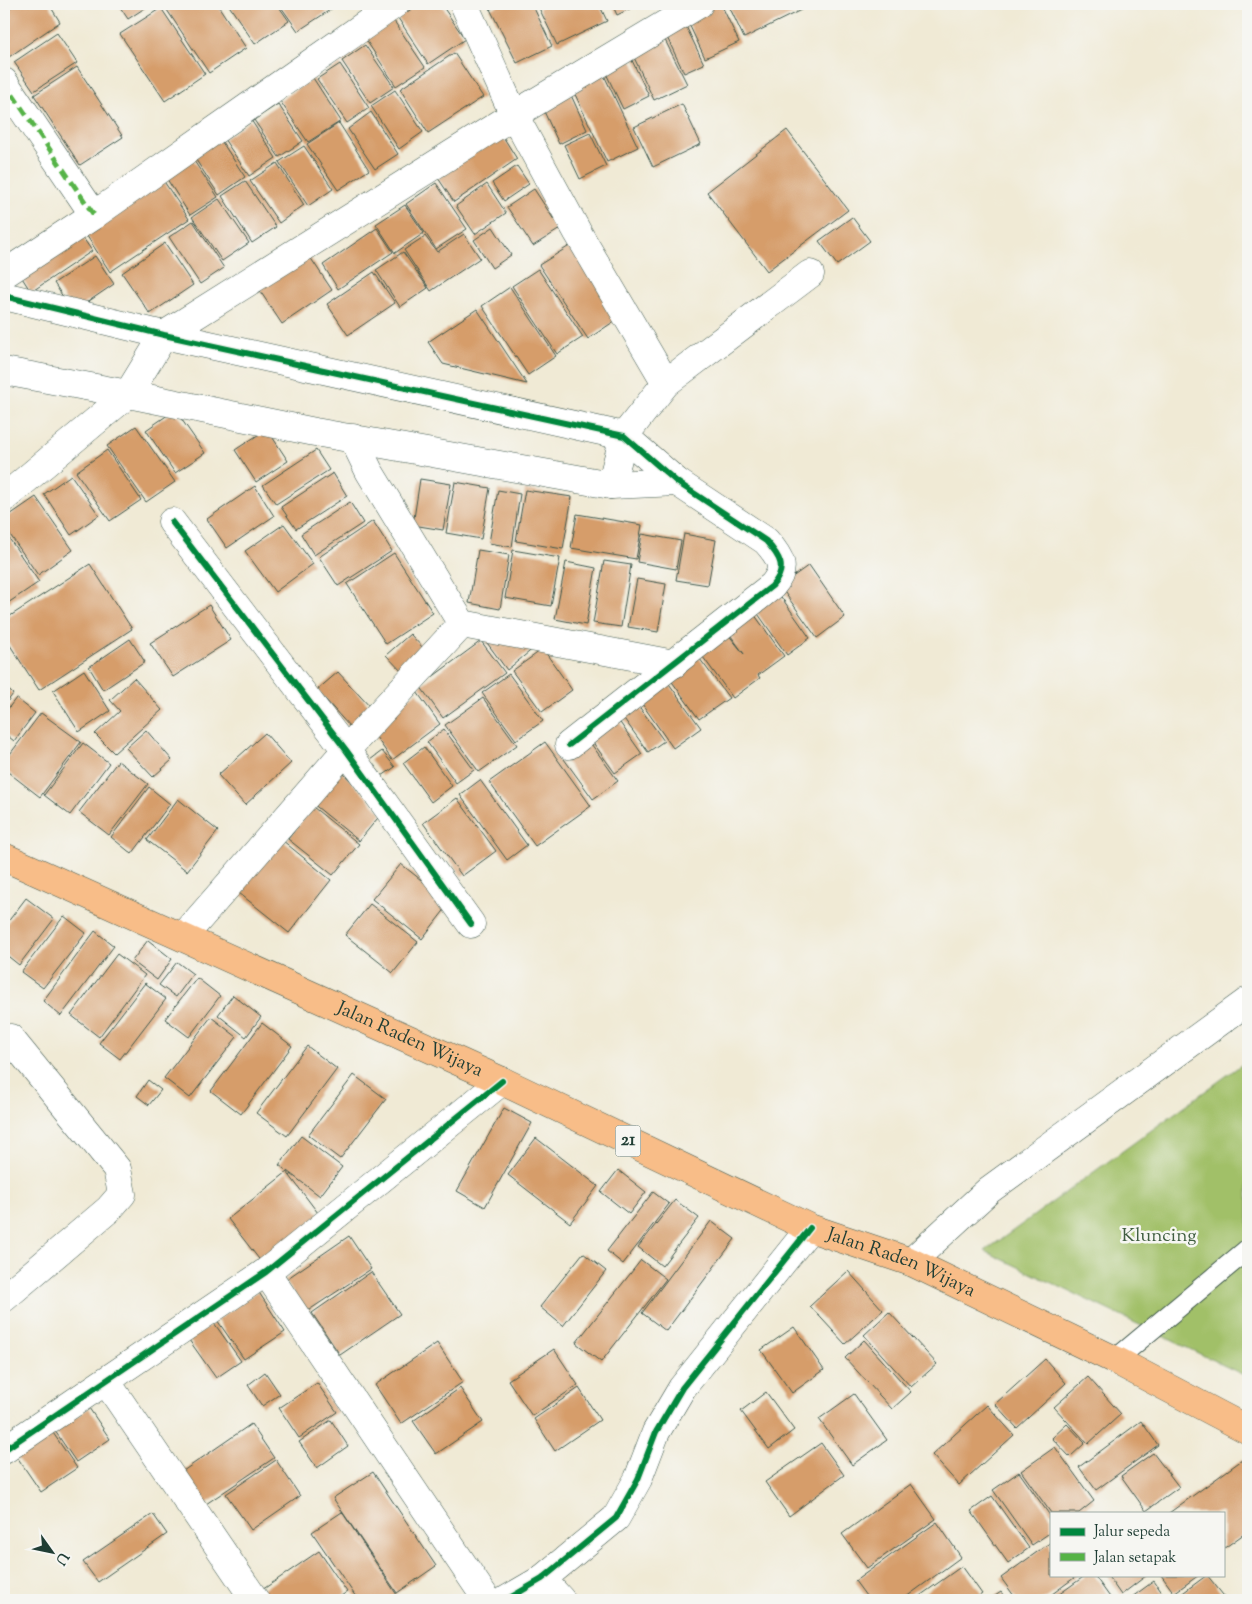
<svg xmlns="http://www.w3.org/2000/svg" width="1252" height="1604" font-family="'Sorts Mill Goudy',serif">
  <rect width="100%" height="100%" fill="#f6f6f2"/>
  <filter id="ink" filterUnits="userSpaceOnUse"><feTurbulence type="fractalNoise" baseFrequency=".02" numOctaves="2"/><feDisplacementMap in="SourceGraphic" scale="10" xChannelSelector="R" yChannelSelector="G"/><feConvolveMatrix kernelMatrix="1 2 1 2 8 2 1 2 1" color-interpolation-filters="sRGB"/></filter>
  <filter id="wash" filterUnits="userSpaceOnUse"><feTurbulence type="fractalNoise" baseFrequency=".0096" numOctaves="4" result="noise"/><feDisplacementMap in="SourceGraphic" scale="20" xChannelSelector="R" yChannelSelector="G"/><feGaussianBlur stdDeviation="1.12" result="paint"/><feColorMatrix in="noise" values="0 0 0 0 0 0 0 0 0 0 0 0 0 0 0 0 0 1.4 0 .05"/><feComposite in="paint" operator="in"/></filter>
  <g filter="url(#wash)">
    <rect width="100%" height="100%" fill="#f0ead5"/>
    <path fill="#a1c068" stroke="#607e4e" d="M1248,1060v317l-263,-126z"/>
    <g id="blocks">
      <g fill="#d69d6b">
        <path d="M16,4h33l11,18 -54,37 -2,-3v-44z"/>
        <path d="M118,4h33l-23,15z"/>
        <path d="M170,4h47l29,44 -37,25 -44,-66z"/>
        <path d="M228,4h49l12,17 -34,23z"/>
        <path d="M279,4h51l3,4 -35,23z"/>
        <path d="M419,4h22l24,35 -37,25 -30,-46z"/>
        <path d="M501,4h31l20,42 -35,17 -27,-54z"/>
        <path d="M548,4h51l8,17 -50,24 -18,-37z"/>
        <path d="M612,4h28l-23,11z"/>
        <path d="M720,4h1l18,38 -34,16 -18,-38z"/>
        <path d="M728,4h74l3,4 -61,30z"/>
        <path d="M161,8l44,66 -40,27 -45,-67z"/>
        <path d="M683,20l21,44 -20,9 -21,-44z"/>
        <path d="M394,21l31,46 -29,19 -30,-46z"/>
        <path d="M57,33l20,30 -43,28 -20,-29z"/>
        <path d="M662,34l25,50 -33,16 -24,-51z"/>
        <path d="M365,45l29,42 -24,16 -28,-42z"/>
        <path d="M628,52l21,44 -26,13 -21,-44z"/>
        <path d="M454,53l29,44 -55,36 -28,-44z"/>
        <path d="M340,64l29,44 -22,15 -30,-44z"/>
        <path d="M77,67l46,70 -43,28 -46,-70z"/>
        <path d="M603,73l35,74 -31,15 -35,-74z"/>
        <path d="M313,78l28,43 -33,21 -28,-41z"/>
        <path d="M395,90l28,42 -24,17 -28,-43z"/>
        <path d="M570,93l17,37 -28,14 -17,-37z"/>
        <path d="M278,104l25,37 -24,16 -25,-37z"/>
        <path d="M682,104l19,40 -48,23 -19,-40z"/>
        <path d="M371,112l27,42 -23,15 -27,-40z"/>
        <path d="M251,120l25,38 -27,18 -25,-37z"/>
        <path d="M339,123l30,47 -31,20 -31,-46z"/>
        <path d="M787,130l61,80 -81,61 -60,-79z"/>
        <path d="M590,133l16,33 -26,13 -16,-34z"/>
        <path d="M502,135l15,24 -63,43 -16,-24z"/>
        <path d="M220,139l25,38 -26,18 -25,-38z"/>
        <path d="M304,146l29,43 -25,17 -29,-44z"/>
        <path d="M192,158l26,39 -28,18 -25,-39z"/>
        <path d="M277,163l27,42 -25,18 -29,-42z"/>
        <path d="M517,166l12,18 -25,17 -12,-18z"/>
        <path d="M163,180l26,39 -79,53 -25,-39z"/>
        <path d="M245,181l31,46 -24,16 -30,-47z"/>
        <path d="M436,183l31,46 -31,20 -30,-45z"/>
        <path d="M487,184l19,29 -31,21 -19,-28z"/>
        <path d="M534,189l26,40 -27,17 -26,-39z"/>
        <path d="M219,199l30,44 -27,18 -30,-44z"/>
        <path d="M405,205l19,28 -29,20 -19,-29z"/>
        <path d="M852,217l18,24 -33,24 -18,-24z"/>
        <path d="M193,221l31,47 -24,16 -31,-47z"/>
        <path d="M493,227l18,28 -19,13 -18,-28z"/>
        <path d="M377,228l16,24 -55,37 -15,-24z"/>
        <path d="M79,232l13,19 -61,41 -12,-19z"/>
        <path d="M464,234l16,24 -49,33 -27,-41 21,-14 12,16z"/>
        <path d="M165,243l28,42 -43,29 -28,-41z"/>
        <path d="M571,245l48,73 -31,21 -49,-74z"/>
        <path d="M306,251l26,39 -50,34 -26,-39z"/>
        <path d="M403,252l25,36 -28,19 -24,-37z"/>
        <path d="M95,256l19,28 -41,28 -19,-29z"/>
        <path d="M538,269l45,68 -26,17 -45,-68z"/>
        <path d="M374,272l21,31 -47,32 -21,-31z"/>
        <path d="M510,287l46,69 -28,19 -46,-69z"/>
        <path d="M477,309l50,75 -84,-20 -15,-22z"/>
        <path d="M175,410l30,43 -30,20 -29,-43z"/>
        <path d="M136,426l39,56 -29,20 -39,-56z"/>
        <path d="M267,429l21,32 -32,21 -21,-32z"/>
        <path d="M107,450l34,50 -31,21 -34,-49z"/>
        <path d="M316,450l13,20 -53,34 -13,-19z"/>
        <path d="M333,473l14,23 -51,33 -15,-22z"/>
        <path d="M71,475l28,40 -28,20 -27,-41z"/>
        <path d="M420,479l31,5 -8,46 -30,-5z"/>
        <path d="M455,482l35,6 -9,51 -35,-6z"/>
        <path d="M255,486l19,30 -47,32 -20,-29z"/>
        <path d="M498,490l22,4 -8,53 -23,-4z"/>
        <path d="M525,490l47,7 -9,52 -47,-8z"/>
        <path d="M36,497l37,53 -35,25 -34,-49v-7z"/>
        <path d="M350,502l13,21 -49,32 -13,-21z"/>
        <path d="M577,514l65,11 -6,34 -65,-11z"/>
        <path d="M373,521l19,30 -54,35 -19,-29z"/>
        <path d="M284,524l29,40 -38,28 -30,-41z"/>
        <path d="M4,531l35,51 -34,23 -1,-1z"/>
        <path d="M642,534l39,7 -5,28 -39,-7z"/>
        <path d="M684,534l32,6 -8,45 -32,-5z"/>
        <path d="M478,550l31,5 -9,54 -31,-6z"/>
        <path d="M513,550l47,8 -9,48 -46,-8z"/>
        <path d="M394,553l39,60 -47,31 -39,-60z"/>
        <path d="M604,561l27,4 -10,62 -28,-4z"/>
        <path d="M566,562l30,6 -10,57 -31,-6z"/>
        <path d="M90,564l42,65 -93,61 -35,-54v-16z"/>
        <path d="M809,565l36,52 -28,21 -37,-52z"/>
        <path d="M637,579l29,5 -8,48 -30,-5z"/>
        <path d="M779,594l31,44 -23,17 -31,-44z"/>
        <path d="M209,605l22,35 -58,37 -23,-34z"/>
        <path d="M754,614l30,42 -26,19 2,3 -27,20 -33,-45 27,-20 17,21 -16,-22z"/>
        <path d="M410,634l16,17 -23,22 -17,-18z"/>
        <path d="M482,636l58,7 -33,27z"/>
        <path d="M130,639l15,23 -42,28 -14,-23z"/>
        <path d="M481,641l24,32 -62,45 -23,-32z"/>
        <path d="M543,649l29,41 -30,22 -30,-41z"/>
        <path d="M694,651l35,47 -30,21 -34,-47z"/>
        <path d="M84,670l26,41 -31,21 -26,-41z"/>
        <path d="M338,672l33,36 -21,19 -33,-37z"/>
        <path d="M509,674l34,47 -27,19 -34,-47z"/>
        <path d="M134,678l28,32 -48,43 -19,-19 25,-23 -10,-11z"/>
        <path d="M667,681l34,47 -28,20 -33,-47z"/>
        <path d="M4,686l9,8 -9,12z"/>
        <path d="M417,692l23,32 -48,36 -23,-33z"/>
        <path d="M16,698l19,15 -21,28 -10,-8v-19z"/>
        <path d="M483,698l34,47 -38,27 -34,-47z"/>
        <path d="M638,705l26,36 -16,11 -26,-36z"/>
        <path d="M41,713l40,29 -41,55 -36,-28v-7z"/>
        <path d="M616,717l26,37 -27,19 -26,-36z"/>
        <path d="M444,729l30,41 -18,13 -29,-41z"/>
        <path d="M146,730l26,30 -19,17 -27,-29z"/>
        <path d="M265,733l26,30 -46,42 -27,-30z"/>
        <path d="M589,741l29,40 -25,18 -29,-40z"/>
        <path d="M545,742l46,64 -56,40 -46,-64z"/>
        <path d="M83,743l26,20 -39,52 -26,-20z"/>
        <path d="M424,747l28,39 -21,16 -28,-39z"/>
        <path d="M382,751l13,16 -13,9 -12,-16z"/>
        <path d="M118,761l30,23 -39,51 -30,-23z"/>
        <path d="M339,769l43,44 -23,28 -47,-38z"/>
        <path d="M480,780l47,65 -20,15 -47,-65z"/>
        <path d="M149,787l21,17 -38,50 -21,-17z"/>
        <path d="M457,798l39,53 -34,25 -39,-53z"/>
        <path d="M178,799l40,32 -31,40 -40,-31z"/>
        <path d="M313,807l46,37 -26,31 -45,-36z"/>
        <path d="M277,836l54,44 -42,53 -55,-44z"/>
        <path d="M401,864l49,39 -28,36 -50,-40z"/>
        <path d="M26,898l28,21 -35,46 -15,-12v-26z"/>
        <path d="M370,904l48,38 -25,31 -48,-38z"/>
        <path d="M64,916l22,17 -43,55 -22,-16z"/>
        <path d="M95,931l19,15 -53,70 -18,-15z"/>
        <path d="M148,940l24,19 -15,21 -25,-19z"/>
        <path d="M117,954l28,21 -46,62 -28,-22z"/>
        <path d="M177,962l16,12 -17,23 -17,-12z"/>
        <path d="M197,978l23,18 -31,41 -24,-18z"/>
        <path d="M145,983l21,16 -46,60 -21,-16z"/>
        <path d="M233,995l28,22 -15,20 -28,-22z"/>
        <path d="M211,1017l26,20 -47,61 -26,-20z"/>
        <path d="M262,1023l30,23 -51,68 -30,-23z"/>
        <path d="M307,1046l30,23 -50,67 -31,-23z"/>
        <path d="M354,1075l32,24 -46,60 -32,-24z"/>
        <path d="M148,1080l13,10 -12,15 -12,-9z"/>
        <path d="M504,1108l28,15 -47,84 -28,-16z"/>
        <path d="M301,1136l41,31 -22,29 -41,-31z"/>
        <path d="M536,1138l62,48 -28,37 -62,-48z"/>
        <path d="M618,1170l28,22 -17,22 -28,-22z"/>
        <path d="M287,1172l34,45 -59,46 -34,-44z"/>
        <path d="M653,1192l16,12 -46,60 -16,-13z"/>
        <path d="M675,1200l24,18 -37,48 -24,-19z"/>
        <path d="M711,1221l24,18 -69,92 -24,-18z"/>
        <path d="M349,1236l22,33 -65,43 -21,-32z"/>
        <path d="M583,1253l23,18 -43,55 -23,-19z"/>
        <path d="M641,1260l25,19 -65,83 -25,-19z"/>
        <path d="M848,1271l35,39 -38,34 -35,-38z"/>
        <path d="M371,1272l29,42 -60,41 -28,-42z"/>
        <path d="M258,1291l27,41 -41,27 -27,-39z"/>
        <path d="M889,1312l48,52 -26,23 -47,-52z"/>
        <path d="M214,1323l27,38 -25,17 -27,-38z"/>
        <path d="M794,1327l30,43 -32,23 -31,-43z"/>
        <path d="M864,1340l47,52 -19,17 -47,-51z"/>
        <path d="M437,1343l26,39 -62,42 -26,-39z"/>
        <path d="M554,1349l24,36 -46,31 -24,-36z"/>
        <path d="M1045,1359l21,24 -49,45 -22,-24z"/>
        <path d="M265,1372l15,22 -18,12 -14,-21z"/>
        <path d="M1088,1377l33,37 -33,30 -34,-37z"/>
        <path d="M317,1383l20,29 -38,26 -20,-30z"/>
        <path d="M460,1388l23,34 -47,32 -23,-33z"/>
        <path d="M579,1388l21,32 -45,31 -21,-32z"/>
        <path d="M766,1392l28,38 -25,19 -28,-38z"/>
        <path d="M854,1394l33,46 -35,25 -33,-46z"/>
        <path d="M987,1405l27,30 -55,50 -27,-30z"/>
        <path d="M89,1408l21,31 -34,23 -21,-31z"/>
        <path d="M331,1420l17,26 -31,22 -18,-26z"/>
        <path d="M1141,1421l17,24 -62,45 -17,-23z"/>
        <path d="M251,1424l23,34 -68,46 -23,-33z"/>
        <path d="M1067,1424l18,19 -15,14 -18,-19z"/>
        <path d="M51,1430l26,38 -36,24 -26,-38z"/>
        <path d="M821,1443l23,32 -55,41 -24,-34z"/>
        <path d="M1055,1447l39,54 -15,12h-28l-30,-42z"/>
        <path d="M1153,1453l26,34 -33,24 -25,-35z"/>
        <path d="M276,1460l24,36 -49,34 -25,-36z"/>
        <path d="M1242,1460l6,9v62l-25,18v-36h-54z"/>
        <path d="M373,1472l63,94 -39,27 -64,-95z"/>
        <path d="M1019,1472l32,45v15l-19,13 -39,-55z"/>
        <path d="M911,1484l25,35 -69,49 -25,-34z"/>
        <path d="M992,1496l37,52 -21,15 -37,-52z"/>
        <path d="M342,1512l55,83 -8,5h-31l-46,-68z"/>
        <path d="M153,1514l14,20 -69,48 -15,-20z"/>
        <path d="M937,1522l24,35 -59,43h-33l-14,-19z"/>
        <path d="M1051,1542v33h27l-34,25h-27l-16,-22z"/>
        <path d="M319,1551l28,41 -12,8h-66l-7,-10z"/>
        <path d="M962,1566l20,28 -9,6h-59z"/>
        <path d="M1086,1575h8l18,25h-61z"/>
        <path d="M1107,1575h40l-26,20z"/>
        <path d="M1161,1575h38l-25,18z"/>
        <path d="M1207,1575l20,25h-44l-3,-5z"/>
        <path d="M1154,1581l13,19h-39z"/>
        <path d="M1001,1592l6,8h-18z"/>
      </g>
    </g>
  </g>
  <g filter="url(#ink)">
    <use href="#blocks" fill-opacity="0" stroke="#3e574c" stroke-width="1"/>
    <g fill="none" stroke-linecap="round" stroke-linejoin="round">
      <defs>
        <path id="lane" d="M1115,1360l133,-111"/>
        <g id="street">
          <path d="M464,4l50,111 64,118 88,150"/>
          <path d="M4,82l90,133"/>
          <path d="M4,274l90,-59 301,-211"/>
          <path d="M4,296l160,39 460,101 53,46 89,59c14,16 22,27 6,45l-203,159"/>
          <path d="M4,371l124,23 187,38 296,53 66,-3"/>
          <path d="M353,438l16,33 93,153 212,40"/>
          <path d="M611,485l13,-49 42,-53 144,-109"/>
          <path d="M4,498l124,-104 36,-59 350,-220 185,-111"/>
          <path d="M172,522l174,228 125,174"/>
          <path d="M183,937l163,-187 116,-126"/>
          <path d="M4,1043l6,-5 107,131 5,25 -13,15 -105,89"/>
          <path d="M911,1262l78,-72 259,-189"/>
          <path d="M266,1272l221,328"/>
          <path d="M106,1381l149,219"/>
          <path d="M4,1450l262,-178 236,-191"/>
          <path d="M542,1579l19,21"/>
          <path d="M506,1600l36,-21 74,-61 22,-39 18,-47 26,-44 128,-160"/>
        </g>
        <g id="highway">
          <path id="s1" d="M4,857l498,224 308,147 101,34 204,98 133,70"/>
        </g>
      </defs>
      <use href="#lane" stroke="#3e574c" stroke-width="22"/>
      <use href="#street" stroke="#3e574c" stroke-width="29"/>
      <use href="#highway" stroke="#3e574c" stroke-width="29"/>
      <use href="#lane" stroke="#fff" stroke-width="20"/>
      <use href="#street" stroke="#fff" stroke-width="28"/>
      <use href="#highway" stroke="#f8bd88" stroke-width="28"/>
      <path stroke="#55b346" stroke-width="5" stroke-dasharray="10 5" stroke-linecap="butt" d="M4,82l90,133"/>
      <defs>
        <g id="cycleway">
          <path d="M4,296l160,39 460,101 53,46 89,59c14,16 22,27 6,45l-203,159"/>
          <path d="M172,522l174,228 125,174"/>
          <path d="M4,1450l262,-178 236,-191"/>
          <path d="M506,1600l36,-21 74,-61 22,-39 18,-47 26,-44 128,-160"/>
        </g>
      </defs>
      <use href="#cycleway" stroke="#f6f6f2" stroke-width="9"/>
      <use href="#cycleway" stroke="#00873e" stroke-width="6"/>
    </g>
  </g>
  <g text-anchor="middle" dominant-baseline="central" stroke-width="5" stroke-linejoin="round" paint-order="stroke">
    <rect fill="#f6f6f2" stroke="#60746d" stroke-width="1" x="615.5" y="1125.5" width="25" height="31" rx="4"/>
    <g font-size="18" font-weight="bold" fill="#1f3d34">
      <text x="628" y="1141">21</text>
    </g>
    <g font-size="19" fill="#1f3d34" stroke="#f6f6f2">
      <text stroke="none"><textPath href="#s1" startOffset="445">Jalan Raden Wijaya</textPath></text>
      <text stroke="none"><textPath href="#s1" startOffset="985">Jalan Raden Wijaya</textPath></text>
    </g>
    <g font-size="19" fill="#405e41" stroke="#f6f6f2">
      <text x="1159" y="1236">Kluncing</text>
    </g>
  </g>
  <rect width="1252" height="1604" fill="none" stroke="#f6f6f2" stroke-width="20"/>
  <rect x="1050" y="1512" width="175" height="65" fill="#f6f6f2" stroke="#a0aca6"/>
  <rect x="1060" y="1528" width="25" height="8" fill="#00873e" stroke="#a0aca6"/>
  <text x="1094" y="1536" font-size="15" fill="#1f3d34">Jalur sepeda</text>
  <rect x="1060" y="1553" width="25" height="8" fill="#55b346" stroke="#a0aca6"/>
  <text x="1094" y="1562" font-size="15" fill="#1f3d34">Jalan setapak</text>
  <g transform="translate(52 1552) rotate(123)" stroke="#f6f6f2" stroke-width="4" paint-order="stroke">
  <path d="M0-4L9 19L0 12L-9 19Z" fill="#1f3d34"/>
  <text y="-8" font-size="14" font-weight="bold" text-anchor="middle" fill="#1f3d34">U</text>
  </g>
</svg>
